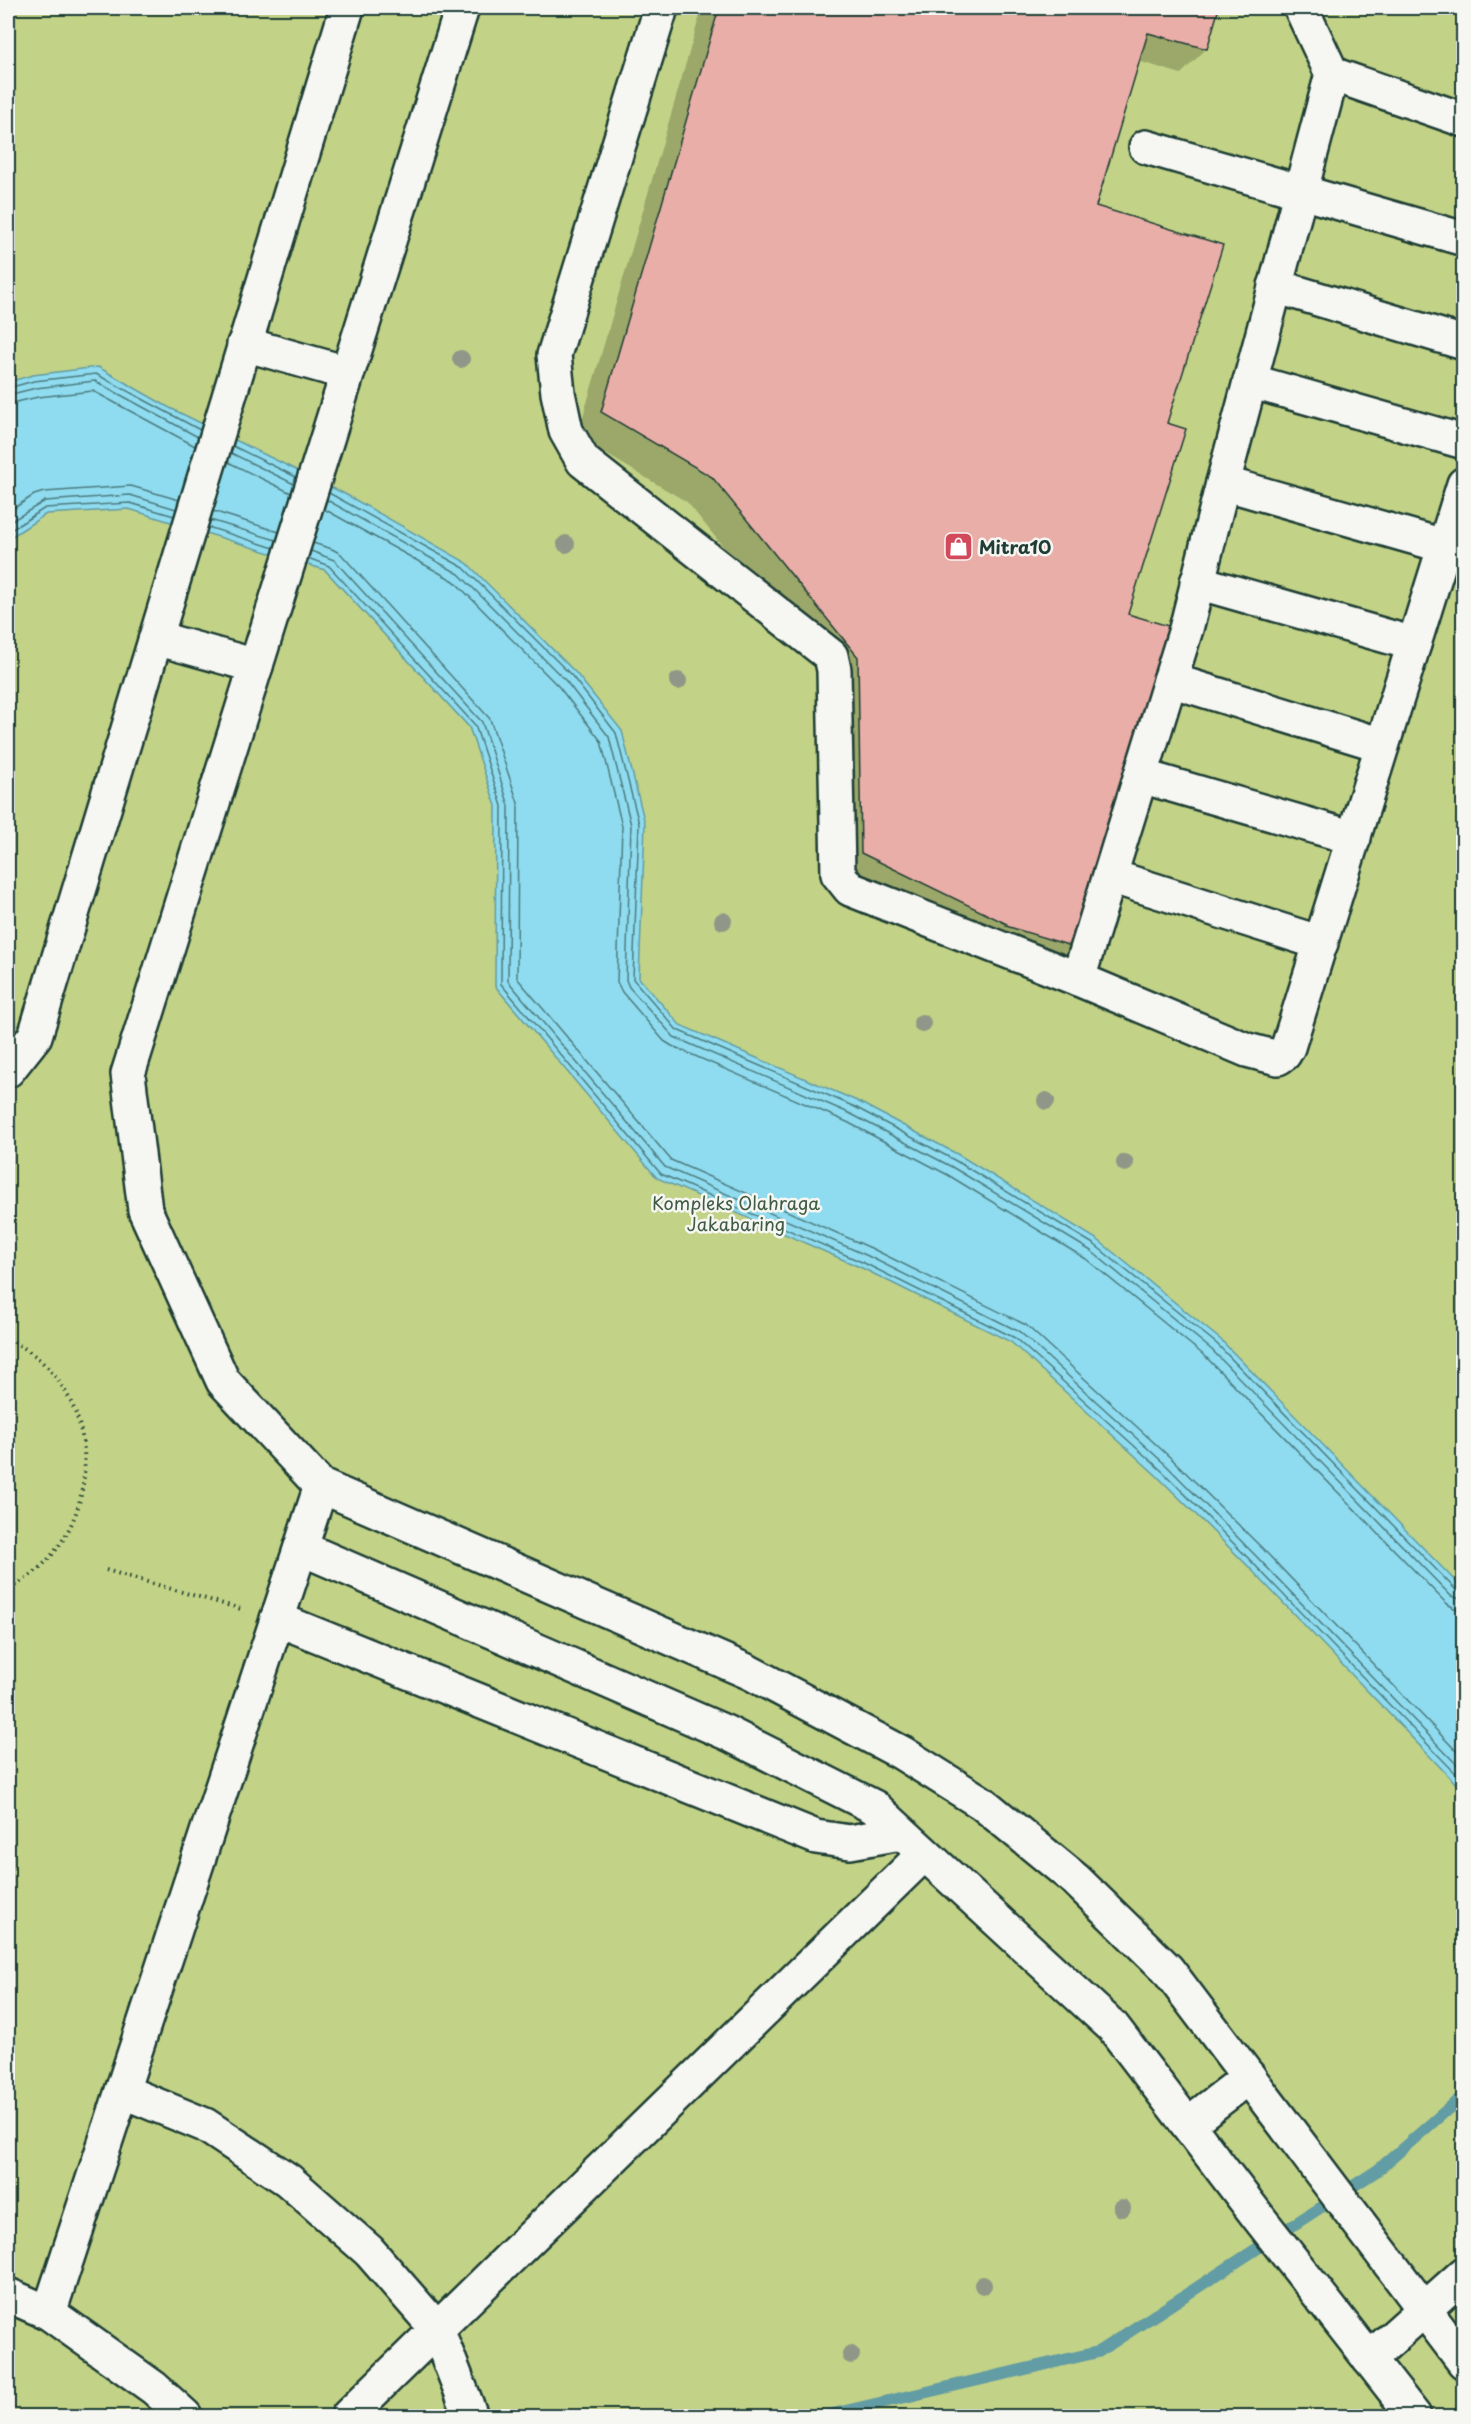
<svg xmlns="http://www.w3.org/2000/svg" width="1471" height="2424" font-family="'Playpen Sans',sans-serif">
  <rect width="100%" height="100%" fill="#f2e0dc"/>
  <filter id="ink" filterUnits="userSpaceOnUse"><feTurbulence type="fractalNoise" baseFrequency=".0167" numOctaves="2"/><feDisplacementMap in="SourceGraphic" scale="12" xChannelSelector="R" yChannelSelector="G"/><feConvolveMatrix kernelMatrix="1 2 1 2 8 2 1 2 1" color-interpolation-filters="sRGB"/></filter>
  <g filter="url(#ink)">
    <rect fill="#c2d286" stroke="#70885d" stroke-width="1.5" x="8" y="8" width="1455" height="2408"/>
    <path fill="#8fdbef" stroke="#629ca4" stroke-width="1.5" d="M98,367l70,40 177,87 122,69 109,110 46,58 23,93 -6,154 41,47 177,76 102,54 139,85 123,100 242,249v202l-217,-227 -89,-88 -146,-134 -149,-74 -205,-90 -162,-192 1,-180 -27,-79 -144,-157 -196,-61 -83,5 -38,25v-157l25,-7z"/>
    <path fill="#0003" d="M702,8h516l-12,41 -25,25 -43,-13 -43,146 70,217 -39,191 -50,332 -25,25 -214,-94 -4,-195 -146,-181 -110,-65z"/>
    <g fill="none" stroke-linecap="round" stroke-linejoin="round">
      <g stroke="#4c7c7f" stroke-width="1.5">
        <path d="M8,388l26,-7 62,-7 104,56"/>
        <path d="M8,395l28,-7 59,-7 103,56"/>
        <path d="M8,404l30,-7 55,-6 102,55"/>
        <path d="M233,446l63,31"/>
        <path d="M231,453l63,31"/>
        <path d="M228,462l63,31"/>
        <path d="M329,493l135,75 108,108 44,57 23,91 -6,155 44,51 178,77 101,54 139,84 122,99 240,247 7,2"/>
        <path d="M327,500l132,74 107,107 43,56 22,88 -5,155 3,7 45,50 177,77 101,53 139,84 121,99 239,246 13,4"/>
        <path d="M324,509l130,72 105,106 42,54 21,85 -5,156 5,10 42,49 8,5 175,76 101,53 138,84 120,98 240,246 8,5 10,1"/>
        <path d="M213,511l66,21"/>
        <path d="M8,512l26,-17 10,-3 87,-6 48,14"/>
        <path d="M210,520l66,20"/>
        <path d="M8,523l37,-22 85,-6 46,14"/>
        <path d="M208,527l66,21"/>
        <path d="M8,532l37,-24 85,-5 44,13"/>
        <path d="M313,543l19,6 9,5 149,165 28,84 -1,175 154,182 200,88 155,77 147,135 89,88 202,211"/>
        <path d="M311,551l23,9 148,162 27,84 -1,175 157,186 203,89 152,76 147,134 88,89 209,217"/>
        <path d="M308,558l21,8 146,159 27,81 -1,178 160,190 203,89 151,75 147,133 88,89 214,222"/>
      </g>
      <path stroke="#629ca4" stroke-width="12" d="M824,2416l274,-64 280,-182 86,-75"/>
    </g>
    <path fill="#e9aea7" stroke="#1f3d34" stroke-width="1.5" d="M719,8h500l-12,41 -59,-16 -52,173 127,39 -56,178 19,6 -58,185 47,14 -97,320 -72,-22 1,-2 -146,-71 -3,-196 -146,-180 -111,-65z"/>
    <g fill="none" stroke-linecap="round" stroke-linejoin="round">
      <defs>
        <g id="minor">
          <path d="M462,8l-334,1066 17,136 78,171 98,105 428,186 153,81 80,50 94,77 91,89 297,393"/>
          <path d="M661,8l-107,347 4,38 8,38 17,30 248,195 3,14 4,204 12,15 228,90 169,71 31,8 6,-4 4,-7 176,-563"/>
          <path d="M1332,74l132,46"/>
          <path d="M1146,147l318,92"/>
          <path d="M1275,286l189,57"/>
          <path d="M244,344l103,29"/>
          <path d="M1250,381l214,61"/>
          <path d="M1223,483l221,63"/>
          <path d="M1197,582l217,62"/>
          <path d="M156,638l100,28"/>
          <path d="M1170,680l212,65"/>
          <path d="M1141,776l213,62"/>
          <path d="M1110,876l211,67"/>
          <path d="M1078,979l108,-350 37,-146 109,-409 -31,-66"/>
          <path d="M8,1070l27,-34 312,-1028"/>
          <path d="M301,1548l426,185 147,74 239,220 146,191 155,198"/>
          <path d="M277,1619l539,218 34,5 51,-9"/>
          <path d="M122,2091l83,34 83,55 81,71 68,78 34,87"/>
          <path d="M1188,2124l61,-47"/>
          <path d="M8,2295l41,18 105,75 31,28"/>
          <path d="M49,2313l272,-827"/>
          <path d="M1369,2359l95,-85"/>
          <path d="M348,2416l576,-562"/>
        </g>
      </defs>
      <use href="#minor" stroke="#1f3d34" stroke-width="38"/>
      <g stroke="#1f3d34" stroke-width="4" stroke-dasharray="1.5 4.5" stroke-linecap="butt">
        <path d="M8,1339c103,49 101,201 0,250"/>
        <path d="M106,1570l135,39"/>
      </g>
      <use href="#minor" stroke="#f6f6f2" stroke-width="33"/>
    </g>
    <g fill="#909788">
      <circle cx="461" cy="359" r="9"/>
      <circle cx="566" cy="544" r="9"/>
      <circle cx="678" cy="681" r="9"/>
      <circle cx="723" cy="921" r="9"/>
      <circle cx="922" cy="1023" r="9"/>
      <circle cx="1046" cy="1101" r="9"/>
      <circle cx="1125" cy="1163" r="9"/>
      <circle cx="1122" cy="2208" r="9"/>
      <circle cx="983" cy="2285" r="9"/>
      <circle cx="851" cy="2355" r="9"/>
    </g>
  </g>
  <defs>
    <symbol id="shop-square" viewBox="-11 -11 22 22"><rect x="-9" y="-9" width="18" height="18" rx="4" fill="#d1495b" stroke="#f6f6f2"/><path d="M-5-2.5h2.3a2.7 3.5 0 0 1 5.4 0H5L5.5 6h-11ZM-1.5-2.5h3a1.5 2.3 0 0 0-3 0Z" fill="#fff"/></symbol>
  </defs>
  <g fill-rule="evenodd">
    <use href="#shop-square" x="942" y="530" width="33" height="33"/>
  </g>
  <g text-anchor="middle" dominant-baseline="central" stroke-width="5" stroke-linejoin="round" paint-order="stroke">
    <g font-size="18" font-weight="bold" fill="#1f3d34" stroke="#f6f6f2" text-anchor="start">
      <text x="979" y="546">Mitra10</text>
    </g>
    <g font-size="18" fill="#405b44" stroke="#f6f6f2">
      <text x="736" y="1202">Kompleks Olahraga<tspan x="736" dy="21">Jakabaring</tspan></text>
    </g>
  </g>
  <rect width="1471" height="2424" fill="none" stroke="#f6f6f2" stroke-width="30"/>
  <rect x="15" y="15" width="1441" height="2394" fill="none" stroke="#1f3d34" stroke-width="2" filter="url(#ink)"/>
</svg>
